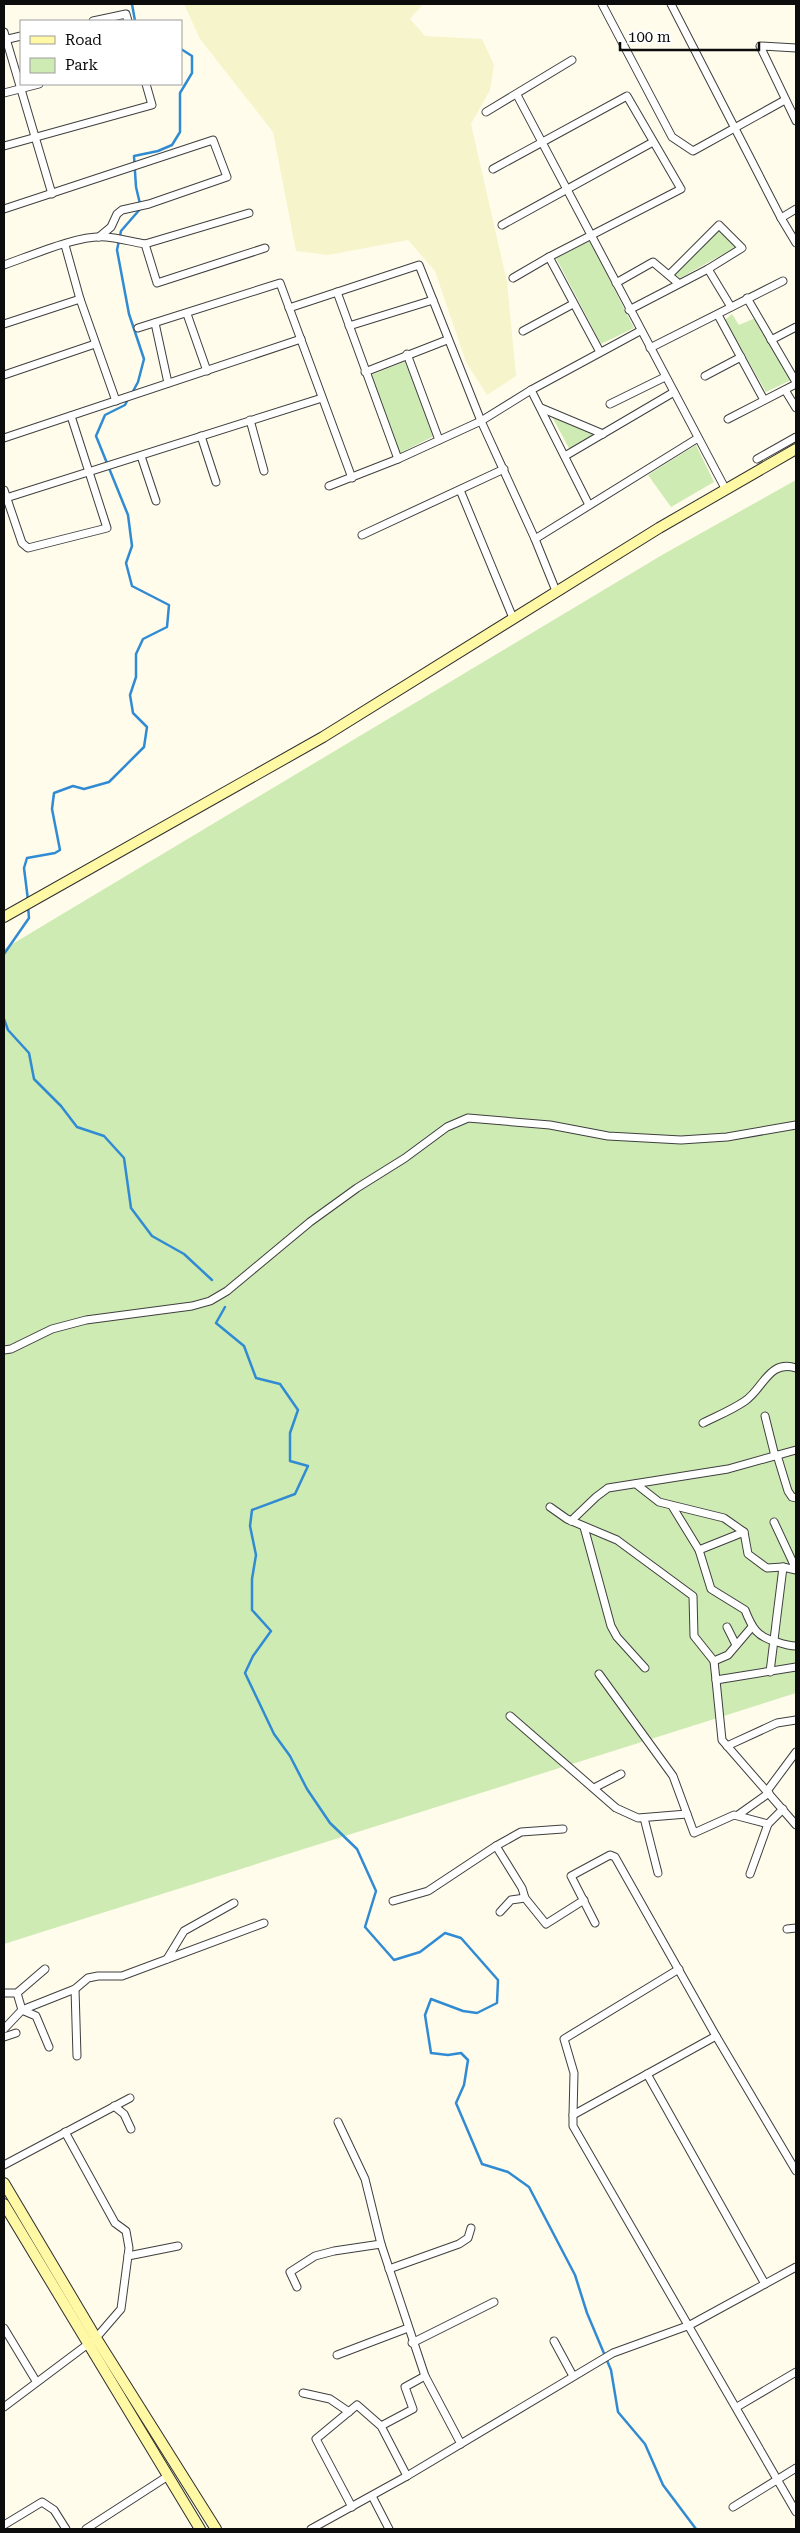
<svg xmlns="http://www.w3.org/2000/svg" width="800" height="2533" font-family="'Roboto Serif',serif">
  <rect width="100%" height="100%" fill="#fffceb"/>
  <path fill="#f6f4ca" d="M184,4h239l-13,15 15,17 57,3 12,26 -4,25 -19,34 36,158 9,94 -29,19 -21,-33 -31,-91 -27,-31 -80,15 -32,-4 -23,-119 -73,-93z"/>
  <g fill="#ceebb3">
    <path d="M719,229l17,18 -56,31 -6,-4z"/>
    <path d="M590,241l44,87 -33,16 -45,-86z"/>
    <path d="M732,314l7,11 16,-7 36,62 -25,12 -41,-72z"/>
    <path d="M406,361l28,75 -34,17 -29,-78z"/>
    <path d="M550,413l47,21 -27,16z"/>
    <path d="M696,445l18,37 -43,25 -23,-32z"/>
    <path d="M796,480v1213l-792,251v-995l658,-394z"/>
  </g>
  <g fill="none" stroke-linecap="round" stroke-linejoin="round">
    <g stroke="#318bd3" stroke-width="2.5">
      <path d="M132,4l3,17"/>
      <path d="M131,395l7,-13 6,-23 -15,-45 -12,-64 4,-19 20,-23 -5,-21 -2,-31 24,-5 14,-6 8,-13v-39l12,-20v-17l-11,-7"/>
      <path d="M28,900l-4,-32 3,-10 28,-5 5,-3 -8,-41 2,-16 19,-7 11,3 25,-7 35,-35 3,-20 -14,-14 -3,-18 6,-18v-23l7,-15 24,-12 2,-22 -37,-19 -6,-23 6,-17 -4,-31 -32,-79 9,-21 20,-10 3,-6"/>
      <path d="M4,954l25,-36 -1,-12"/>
      <path d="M4,1019l4,11 21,23 5,26 27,27 16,21 27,9 20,22 7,50 21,28 32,18 28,26"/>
      <path d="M225,1307l-9,16 28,23 12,32 24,6 18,26 -8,23v28l18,5 -13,28 -43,16 -2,16 6,29 -4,24v31l19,21 -18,25 -8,17 29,61 16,22 17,33 23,34 27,26 19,42 -11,36 29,33 26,-8 25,-19 16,5 37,42 -1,23 -20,10 -14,-2 -32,-12 -6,16 6,38 17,2 13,-2 7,7 -4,25 -8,18 26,61 26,8 21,15 46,88 12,38 24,57 7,42 27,32 18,41 33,44"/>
    </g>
    <defs>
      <g id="street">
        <path d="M602,4l70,133 21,14 92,-51"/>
        <path d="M671,4l110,214 15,25"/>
        <path d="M93,21l33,-7 2,7"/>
        <path d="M4,32l48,162"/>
        <path d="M4,40l17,-4"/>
        <path d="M796,48l-36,-2 36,75"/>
        <path d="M4,93l35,-9"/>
        <path d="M517,95l209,395"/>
        <path d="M486,112l86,-52"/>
        <path d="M4,146l148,-41 -6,-21"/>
        <path d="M493,169l134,-73 54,93 -132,68 -36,21"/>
        <path d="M4,209l209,-69 14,37 -78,27 -27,6 -5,4 -6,13 -12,10"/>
        <path d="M781,218l15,-9"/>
        <path d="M502,225l151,-83"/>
        <path d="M145,244l104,-31"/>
        <path d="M65,245l15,54 36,102"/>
        <path d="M549,257l51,95"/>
        <path d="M4,265c26,-9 76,-31 102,-28 13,1 26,5 39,7l12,39 108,-35"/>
        <path d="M708,269l23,38"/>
        <path d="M616,283l37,-21 25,21"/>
        <path d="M337,292l61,167"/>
        <path d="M747,298l49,84"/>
        <path d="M289,308l130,-43 62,156 54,118 21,52"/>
        <path d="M629,310l79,-41 34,-21 -23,-23 -50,50"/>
        <path d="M187,314l20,57"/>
        <path d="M718,315l46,85"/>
        <path d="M155,323l13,60"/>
        <path d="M4,324l76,-25"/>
        <path d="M349,326l84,-26"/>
        <path d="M138,328l142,-45 72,195"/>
        <path d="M523,331l50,-27"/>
        <path d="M771,340l25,-13"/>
        <path d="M650,348l133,-67"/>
        <path d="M407,354l32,86"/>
        <path d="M365,372l82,-32"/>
        <path d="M4,375l91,-31"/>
        <path d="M705,376l36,-19"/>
        <path d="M531,390l58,115"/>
        <path d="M785,390l11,18"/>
        <path d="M610,404l55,-27"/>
        <path d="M541,408l62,26"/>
        <path d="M728,419l68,-35"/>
        <path d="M250,420l14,51"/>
        <path d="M201,436l15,46"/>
        <path d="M4,438l297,-99"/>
        <path d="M141,456l15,45"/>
        <path d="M565,456l109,-64"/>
        <path d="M757,459l39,-22"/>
        <path d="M329,486l69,-27 83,-38 50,-31 109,-59"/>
        <path d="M4,490l18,53 6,5 79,-20 -36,-112"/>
        <path d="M460,490l53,128"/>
        <path d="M6,498l316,-100"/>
        <path d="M362,535l142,-66"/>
        <path d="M535,539l163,-101"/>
        <path d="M4,1350l7,-1 41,-20 34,-9 106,-14 18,-5 17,-10 83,-69 47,-34 48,-30 42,-31 21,-9 82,7 58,11 73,4 46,-3 69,-12"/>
        <path d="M765,1416l10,40"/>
        <path d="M703,1423c14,-7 29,-13 42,-22 18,-12 24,-42 51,-33"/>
        <path d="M777,1455l11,36 4,6 4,1"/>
        <path d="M636,1484l23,18 65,16 20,14"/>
        <path d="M672,1506l27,44 12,39 34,21c7,18 12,27 32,32 6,2 13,4 19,4"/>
        <path d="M550,1507l17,12 50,21 76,56 1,40 20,25 14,-6 23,-27"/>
        <path d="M571,1521l25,-24 12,-9 120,-19 68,-19"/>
        <path d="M774,1522l22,47"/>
        <path d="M584,1527l27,99 6,11 28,31"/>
        <path d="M699,1550l45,-18 4,22 19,14 16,-1 13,3"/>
        <path d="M727,1627l9,18"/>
        <path d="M714,1661l2,19"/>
        <path d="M796,1667l-80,13 6,60 74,85"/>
        <path d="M770,1672l13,-105"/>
        <path d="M599,1674l74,102 21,57 40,-18 34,9"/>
        <path d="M510,1716l106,92 22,10 49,-4"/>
        <path d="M727,1746l50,-23 19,-3"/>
        <path d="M594,1788l27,-14"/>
        <path d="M767,1791l29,-39"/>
        <path d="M738,1815l31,-22"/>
        <path d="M644,1818l14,55"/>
        <path d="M563,1829l-42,3 -25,14 26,42 3,10 21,26 38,-24"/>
        <path d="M750,1874l18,-50 15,-15"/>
        <path d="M393,1901l35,-10 68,-45"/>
        <path d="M500,1912l11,-12 14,-2"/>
        <path d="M595,1923l-24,-47 39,-21 5,2 101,179 80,135"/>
        <path d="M787,1929l9,-1"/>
        <path d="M167,1959l17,-28 50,-28"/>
        <path d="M75,1989l2,67"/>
        <path d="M4,1993h13l28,-24"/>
        <path d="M17,1993l5,17 14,6 13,31"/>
        <path d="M4,2029l18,-19 53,-21 13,-11 10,-2h24l142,-53"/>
        <path d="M716,2036l-143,79v11l223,386"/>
        <path d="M4,2037l12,-4"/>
        <path d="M647,2074l118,210"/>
        <path d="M114,2106l10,8 7,15"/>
        <path d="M573,2115l1,-42 -10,-34 115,-70"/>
        <path d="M338,2122l27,57 16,65"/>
        <path d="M4,2165l126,-67"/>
        <path d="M128,2256l50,-10"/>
        <path d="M389,2269l70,-25 9,-6 3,-10"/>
        <path d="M297,2287l-7,-15 25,-16 19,-5 47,-7 44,132 36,68"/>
        <path d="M4,2328l32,53"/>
        <path d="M554,2341l19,35"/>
        <path d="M412,2343l82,-41"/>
        <path d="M337,2355l71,-27"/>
        <path d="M303,2393l27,6 19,13"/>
        <path d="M4,2407l92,-69 25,-29 8,-61 -3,-17 -11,-8 -50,-91"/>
        <path d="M737,2407l59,-35"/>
        <path d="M381,2426l32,-17 -8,-22 20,-11"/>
        <path d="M372,2496l17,33"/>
        <path d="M352,2507l-36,-68 41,-34 24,21 26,50"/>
        <path d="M733,2507l63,-39"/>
        <path d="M4,2525l38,-23 12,8 12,19"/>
        <path d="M86,2529l82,-53"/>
        <path d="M311,2529l96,-53 206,-123 77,-28 106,-58"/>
      </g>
      <g id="secondary">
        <path d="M4,917l319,-180 336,-209 137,-79"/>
        <path d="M4,2183l92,155 120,191"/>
        <path d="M4,2204l196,325"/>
      </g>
    </defs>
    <use href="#street" stroke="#3f3f3f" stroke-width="9"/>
    <use href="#secondary" stroke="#2e2e2e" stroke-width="12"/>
    <use href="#street" stroke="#fff" stroke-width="7"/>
    <use href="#secondary" stroke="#fff9a6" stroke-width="10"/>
  </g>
  <rect width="800" height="2533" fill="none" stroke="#0c0c0c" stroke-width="10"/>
  <rect x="20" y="20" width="162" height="65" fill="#ffffff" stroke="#9e9e9e"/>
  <rect x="30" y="36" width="25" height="8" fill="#fff9a6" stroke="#9e9e9e"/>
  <text x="65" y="45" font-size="15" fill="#0c0c0c">Road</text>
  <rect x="30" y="58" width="25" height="15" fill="#ceebb3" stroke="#9e9e9e"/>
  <text x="65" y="70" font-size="15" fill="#0c0c0c">Park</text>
  <path d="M620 42v8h139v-8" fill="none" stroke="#0c0c0c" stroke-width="2.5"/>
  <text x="628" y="42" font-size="15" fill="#0c0c0c" stroke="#ffffff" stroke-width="4" paint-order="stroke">100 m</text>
</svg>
